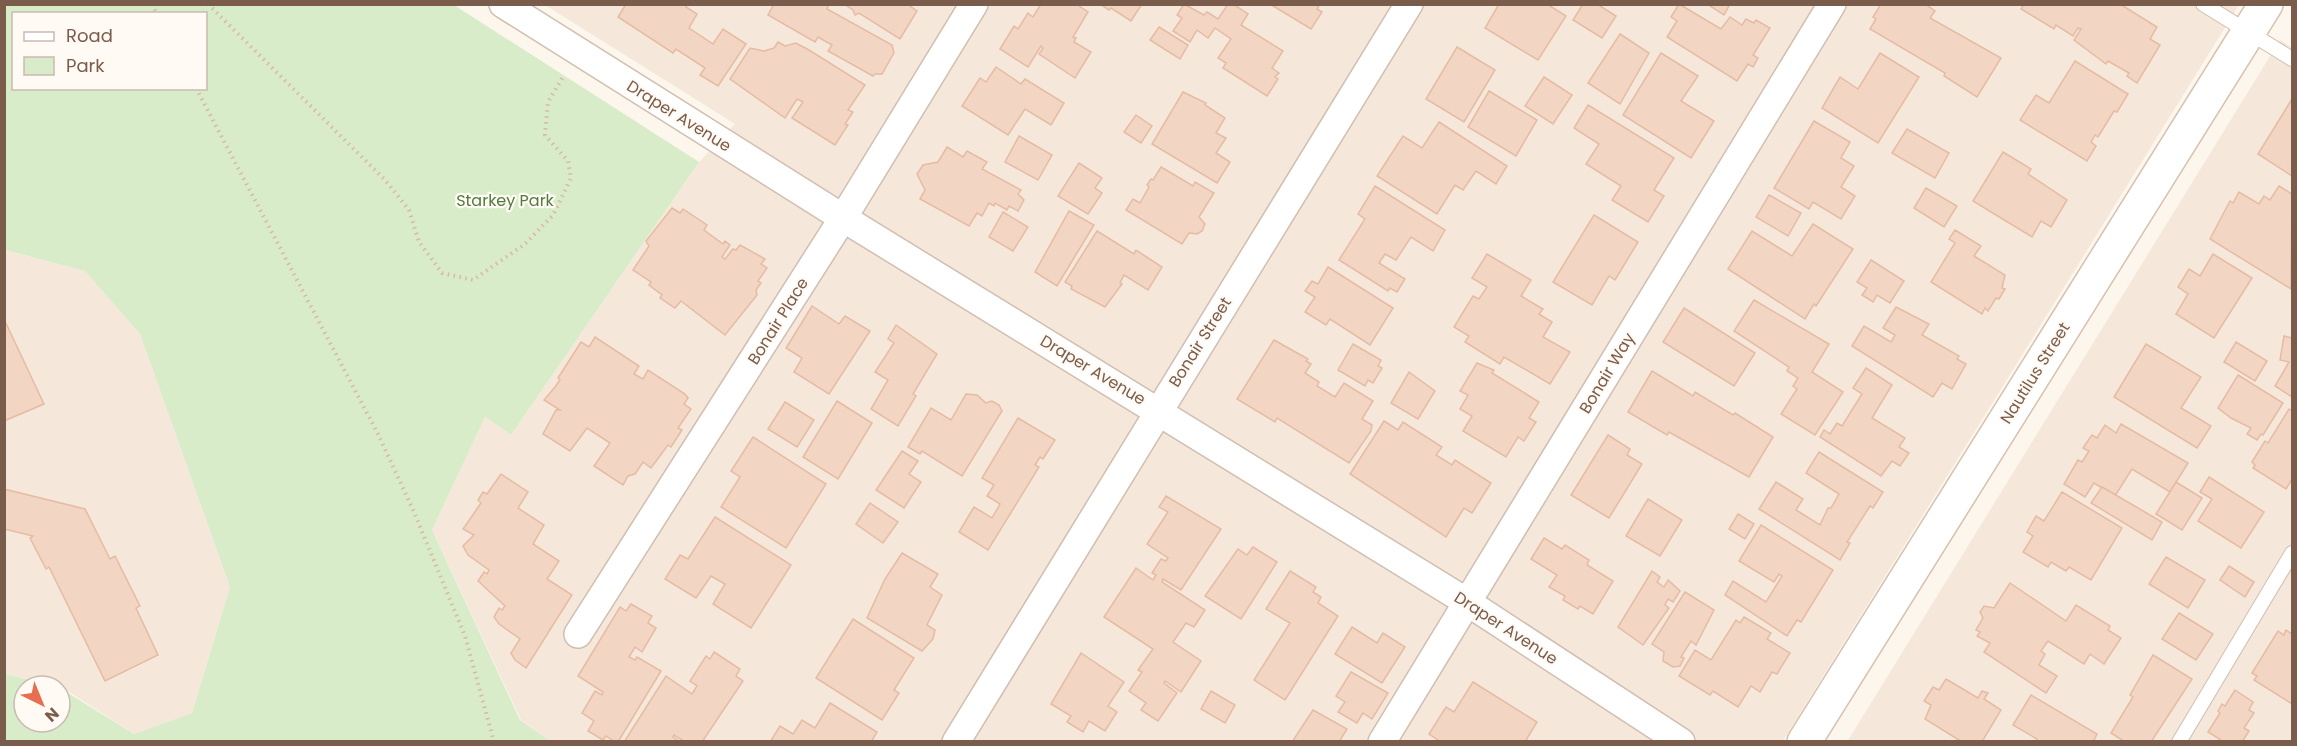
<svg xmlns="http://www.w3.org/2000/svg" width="2297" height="746" font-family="Poppins,sans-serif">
  <rect width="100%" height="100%" fill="#fdf6ec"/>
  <g fill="#f5e8da">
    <path d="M545,5h1694l-456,736h-1233l-29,-21 -89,-190 53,-113 26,18 188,-273 36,-38z"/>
    <path d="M2280,40l12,8v693l-445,1z"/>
    <path d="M4,250l81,21 55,63 90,253 -38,126 -58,21 -74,-48 -55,-12z"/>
  </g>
  <path fill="#d8ecc9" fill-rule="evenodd" d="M5,4l449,1 245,157 -188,273 -26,-18 -53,113 88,190 30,21h-545v-67l52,12h-33v36h36v-34l74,46 58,-21 38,-126 -90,-253 -55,-63 -80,-21zM14,14h192v74h-192z"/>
  <g fill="#f3d5c3" stroke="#e6bba3" stroke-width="1.5">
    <path d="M626,4h61l-1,3 11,7 -8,14 24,16 10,-15 23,15 -28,42 -18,-11 5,-7 -29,-19 -3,4 -55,-36z"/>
    <path d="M774,4h55l-2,5 65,36 2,8 -12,21h-7l-2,2 -45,-25 4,-6 -14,-8 -3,5 -47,-27z"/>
    <path d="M844,4h63l10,7 -17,28 -41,-26 -4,2 -2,-5z"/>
    <path d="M1041,4h35l12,8 -15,25 3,1 -2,4 17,10 -16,26 -36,-24 4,-6 -2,-2 -13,21 -28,-18 14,-23 4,3 10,-16 5,4z"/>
    <path d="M1100,4h42l-11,17 -20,-13 -2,2z"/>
    <path d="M1184,4l20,11 3,-3 11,7 10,-15h5l15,10 -7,11 42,26 -11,17 7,5 -4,4 3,2 -11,17 -44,-28 3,-5 -8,-5 13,-19 -16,-11 -7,10 -11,-8 -7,12 -17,-11 9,-13 -5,-3z"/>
    <path d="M1270,4h50l-3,5 5,3 -11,17z"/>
    <path d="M1499,4h48l19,12 -28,44 -53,-32z"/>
    <path d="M1583,4h14l19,12 -14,22 -29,-18z"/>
    <path d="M1679,4l42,25 9,-12 12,8 4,-6 8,4 2,-3 14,8 -17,27 5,3 -5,9 -5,-3 -11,17 -70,-44 10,-16 -6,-4z"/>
    <path d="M1707,4h23l-6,11z"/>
    <path d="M1881,4h44l10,7 -5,7 71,40 -24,39 -33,-21 1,-3 -75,-44 6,-10 -3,-2z"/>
    <path d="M2024,4h96l37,23 -7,12 10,6 -23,38 -10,-7 2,-3 -21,-12 -2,3 -32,-24 7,-11 -3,-1 -5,8 -17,-11 -2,4 -33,-20z"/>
    <path d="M1159,27l29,18 -8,14 -30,-19z"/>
    <path d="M1620,34l29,19 -29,51 -32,-21z"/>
    <path d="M778,42l7,4 11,-3 13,7 56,35 -17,25 5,2 -8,12 3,1 -13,20 -43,-27 11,-16 -6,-3 -12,19 -55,-39 20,-31 14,3 10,-3z"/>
    <path d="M1457,47l38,23 -31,52 -38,-23z"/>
    <path d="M1661,53l37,23 -17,25 33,20 -23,37 -68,-43z"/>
    <path d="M1880,53l39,24 -41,66 -56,-35 18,-31 18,12z"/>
    <path d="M2075,61l53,33 -11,18 -3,-1 -16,26 -3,-2 -4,7 5,4 -9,15 -67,-41 16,-25 13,8z"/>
    <path d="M996,67l25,17 4,-5 39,24 -13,22 -26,-16 -17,26 -46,-29 18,-28 6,4z"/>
    <path d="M1544,77l28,18 -19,29 -28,-18z"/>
    <path d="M1489,91l48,29 -21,36 -48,-29z"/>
    <path d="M1183,92l23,11 -1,2 20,13 -9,15 10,5 -10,15 14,9 -13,21 -65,-39z"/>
    <path d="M2292,99v77l-34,-22z"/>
    <path d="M1588,105l86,53 -20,32 10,6 -16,26 -36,-22 9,-14 -35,-22 13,-20 -25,-16z"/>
    <path d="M1136,115l16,11 -11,17 -17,-11z"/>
    <path d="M1814,121l36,21 -9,16 13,8 -13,21 14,9 -14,23 -28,-17 -4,7 -35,-21z"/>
    <path d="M1439,122l68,44 -11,18 -20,-13 -13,19 -8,-5 -18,29 -60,-38 26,-40 19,12z"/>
    <path d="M1907,129l42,24 -14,25 -43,-25z"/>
    <path d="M1019,136l33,19 -14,25 -33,-18z"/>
    <path d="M947,147l16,10 4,-6 20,11 -5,7 39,21 -3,4 6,6 -6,11 -9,-5 -2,4 -12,-7 -1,3 -5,-3 -7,13 -5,-3 -8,13 -49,-27 5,-9 -8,-16 6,-9 15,-3z"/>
    <path d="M2003,152l28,17 -3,5 39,26 -16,27 -10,-6 -9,16 -59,-36z"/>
    <path d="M1079,163l23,15 -7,10 7,5 -14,21 -30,-18z"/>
    <path d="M1161,167l32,19 2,-4 19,11 -15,24 6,7 -3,7 -5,3 -8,-1 -7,11 -56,-34 7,-11 7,4 9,-16 -2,-2 4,-6 2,1z"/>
    <path d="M1375,186l70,44 -12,21 -22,-14 -15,23 -11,-6 -6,9 26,16 -8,13 -7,-4 -2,3 -49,-31 26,-41 -7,-5z"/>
    <path d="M2279,186l13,8 -1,95 -81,-50 20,-38 3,2 6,-11 20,12 5,-8 6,4z"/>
    <path d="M1926,188l31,18 -13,21 -30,-19z"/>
    <path d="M1769,195l32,18 -13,23 -32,-19z"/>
    <path d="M672,208l8,5 3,-4 24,16 -3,5 19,14 2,-3 5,4 -8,12 3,2 8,-10 3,1 4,-5 25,14 -4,5 6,4 -9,13 3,2 -5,7 1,5 -32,40 -44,-34 -6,7 -15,-10 2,-3 -13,-10 2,-3 -18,-12 16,-24 -3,-5z"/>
    <path d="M1069,211l25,14 -37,61 -22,-14z"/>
    <path d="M1003,212l25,15 -15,24 -24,-14z"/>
    <path d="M1594,215l44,27 -23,38 -6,-4 -17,29 -39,-23z"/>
    <path d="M1813,224l40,25 -37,57 -2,-2 -9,15 -77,-50 24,-38 40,25z"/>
    <path d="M1955,230l26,16 -7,10 31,19 -3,13 3,1 -6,10 -3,-1 -8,13 -3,-3 -3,6 -51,-32 24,-39 -6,-4z"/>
    <path d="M1097,231l37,23 2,-4 26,17 -14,23 -24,-15 -4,8 2,1 -17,23 -34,-18 1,-3 -7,-4z"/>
    <path d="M1487,254l44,26 -10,16 22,13 -4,5 13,8 -9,15 27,15 -20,32 -46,-27 -4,7 -35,-22 4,-6 -15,-9 19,-31 6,3 8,-12 -15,-9z"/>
    <path d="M2213,254l39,24 -38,60 -38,-24 12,-20 -10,-7 11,-18 11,7z"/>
    <path d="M1871,260l33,21 -14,22 -13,-8 -4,7 -11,-7 5,-7 -10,-6z"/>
    <path d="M1328,267l65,41 -23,37 -40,-26 -4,6 -21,-13 10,-15 -10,-6 7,-10 6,3z"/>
    <path d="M1754,300l75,44 -17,28 31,20 -28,43 -34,-21 16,-25 -4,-3 5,-8 -11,-7 2,-4 -55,-36z"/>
    <path d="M812,306l27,18 6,-8 25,15 -41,63 -35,-22 8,-14 -16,-10z"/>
    <path d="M1896,307l33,17 -7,11 37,21 -2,3 9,5 -14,25 -10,-6 -9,14 -81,-51 12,-20 27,16 4,-7 -12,-7z"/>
    <path d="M1684,308l71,45 -21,33 -71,-44z"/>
    <path d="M4,319l40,85 -40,17z"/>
    <path d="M896,325l41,29 -24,40 3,2 -18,30 -27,-17 17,-29 -13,-8 19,-29 -6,-4z"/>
    <path d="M2284,336l8,2v59l-17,-11 14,-24 -9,-2z"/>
    <path d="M595,337l44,29 -5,8 9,5 5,-9 37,24 3,4 -4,6 7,5 -13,19 4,2 -11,17 -3,-2 -17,23 -8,-6 -8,12 -7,2 -5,9 -29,-19 16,-23 -23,-15 -17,23 -27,-17 13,-24h4l-16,-10 11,-13 5,-7 -2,-2 23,-36 8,5z"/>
    <path d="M1274,340l34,19 -2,2 5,3 -6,9 14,9 -2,4 18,11 9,-14 29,18 -11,18 10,6 -1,6 -22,32 -72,-45 -2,4 -38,-23z"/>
    <path d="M2236,342l31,19 -12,20 -31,-19z"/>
    <path d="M1353,344l28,16 -3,6 4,2 -9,15 -5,-3 -3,6 -27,-16z"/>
    <path d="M2146,344l55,33 -20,31 30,18 -14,22 -83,-51z"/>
    <path d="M1477,363l17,7 -2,3 47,29 -10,16 7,4 -12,19 -6,-4 -12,20 -43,-26 9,-15 -12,-7 8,-14 -8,-4z"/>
    <path d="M1866,368l26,17 -20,33 33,20 -6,9 10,6 -9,13 -8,-5 -11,15 -61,-39 4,-7 6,4 7,-11 5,3 20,-32 -9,-6z"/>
    <path d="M1652,371l41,25 2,-4 38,23 2,-2 38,24 -24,40 -80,-45 -2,3 -39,-23z"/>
    <path d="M1409,372l26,19 -17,28 -27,-16z"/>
    <path d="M2238,375l45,28 -20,32 -2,-1 -4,6 -10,-6 4,-6 -20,-10 -13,-10z"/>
    <path d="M966,394l11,1 9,8 6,-2 7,4 3,6 -40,65 -40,-25 -2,3 -12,-7 23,-39 20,12z"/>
    <path d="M837,401l35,22 -34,56 -35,-22z"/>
    <path d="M785,402l29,18 -17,27 -29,-18z"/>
    <path d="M2289,409l3,2v68l-6,10 -33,-21 2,-3 -3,-3 13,-21 3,2z"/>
    <path d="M1018,418l37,22 -12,19 -3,-2 -5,8 4,2 -51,83 -29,-18 15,-25 18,11 8,-14 -13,-8 7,-11 -12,-7z"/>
    <path d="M1384,421l14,9 5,-8 39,25 -6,8 16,10 3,-5 36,23 -19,30 -8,-5 -18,29 -96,-63z"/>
    <path d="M2121,424l67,39 -18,29 -38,-23 -17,27 -21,-13 -9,14 -21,-13 14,-24 4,2 7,-11 -6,-3 9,-13 5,3 8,-13 11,8z"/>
    <path d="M1608,435l22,14 -3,6 15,9 -33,54 -38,-23z"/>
    <path d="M753,437l73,47 -40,64 -65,-41 19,-30 -9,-6z"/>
    <path d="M902,451l16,10 -9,13 12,8 -17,26 -28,-18z"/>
    <path d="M1819,452l64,40 -10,16 -3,-2 -23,36 3,1 -10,17 -81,-51 17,-27 27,17 -7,11 24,15 8,-17h3l8,-14 -33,-21z"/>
    <path d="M501,474l27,18 -10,16 26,17 -11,19 26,17 -12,18 25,16 -46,73 -11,-8 -4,-7 9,-14 -21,-15 -5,-7 5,-9 3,2 3,-4 -27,-25 6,-9 3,2 2,-4 -21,-15 -5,-9 11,-11 -11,-6 18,-26 -3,-3 5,-8 4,2z"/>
    <path d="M2209,477l55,35 -23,36 -43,-27 14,-22 -12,-7z"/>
    <path d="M2176,482l26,16 -20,32 -26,-16z"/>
    <path d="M2102,487l60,35 -10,18 -61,-37z"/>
    <path d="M4,489l81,20 25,50 5,-3 25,50 -4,2 22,47 -53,26 -56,-114 -3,2 -16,-31 3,-2 -29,-7z"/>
    <path d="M2062,492l60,36 -31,52 -22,-13 -3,4 -15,-9 -3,5 -25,-15 10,-16 -6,-4 9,-16 8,5z"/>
    <path d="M1166,496l55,33 -40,61 -18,-11 -1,3 43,28 -11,17 -8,-4 -13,19 28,19 -20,31 -16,-11 -1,2 13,10 -19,28 -17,-11 5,-7 -17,-12 13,-19 -4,-2 15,-21 -49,-32 32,-49 17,12 3,-5 -4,-2 9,-14 5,2 2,-3 -21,-14 21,-32 -9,-5z"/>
    <path d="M1648,499l34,21 -22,36 -34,-20z"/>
    <path d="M870,503l28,19 -15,21 -27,-19z"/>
    <path d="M1738,514l16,10 -9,15 -16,-10z"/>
    <path d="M715,517l76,48 -40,63 -38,-24 12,-20 -14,-8 -15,22 -31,-19 15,-24 8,4z"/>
    <path d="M1761,525l72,45 -32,52 -4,-2 -10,16 -62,-41 8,-14 33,21 16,-26 -3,-2 -5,8 -35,-21z"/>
    <path d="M1544,538l18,11 3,-4 24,15 -2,5 26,16 -20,33 -13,-8 -2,3 -15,-9 2,-4 -16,-9 8,-12 -26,-16z"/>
    <path d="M1253,547l24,15 -36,57 -36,-23 33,-47 9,6z"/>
    <path d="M902,553l36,21 -8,13 12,8 -15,30 8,5 -2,9 -11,12 -55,-33 18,-39z"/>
    <path d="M2166,557l39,23 -17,28 -39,-24z"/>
    <path d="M2229,566l25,16 -9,15 -25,-17z"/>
    <path d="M1290,571l26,16 -3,5 8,5 -3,6 20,13 -53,84 -31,-20 36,-57 -24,-14z"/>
    <path d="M1652,571l8,6 -3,5 7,5 4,-7 12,11 -7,11 -5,-3 -3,6 4,3 -26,37 -25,-18z"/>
    <path d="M2010,583l56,38 10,-16 34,21 -2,4 13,8 -17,26 -14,-10 -6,10 -36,-23 -7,10 4,3 -6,11 18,11 -11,17 -62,-41 6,-9 -13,-7 3,-4 -4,-2 7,-12 -3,-6 4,-6 10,2z"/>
    <path d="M1685,592l29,18 -18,35 -5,-4 -10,16 3,1 -4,8 -7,1 -10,-6 1,-9 -12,-8z"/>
    <path d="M631,604l21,12 -4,7 8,5 -14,24 -7,-5 -6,10 6,3 2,-3 24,14 -43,71h-3l-9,-6 -3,4 -15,-9 6,-10 -12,-8 13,-22 7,4 1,-3 -25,-16 42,-69 6,4z"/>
    <path d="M2179,613l34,21 -17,26 -34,-21z"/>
    <path d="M1744,617l27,16 -4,6 23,14 -13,21 -5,-2 -12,20 -9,-6 -13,21 -25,-16 -3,4 -31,-19 16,-26 16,10 25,-40 4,3z"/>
    <path d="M853,619l61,39 -20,32 5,3 -17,27 -66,-42z"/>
    <path d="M1352,627l25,16 6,-10 22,14 -23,36 -47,-29z"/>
    <path d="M2286,630l6,4v70l-38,-24 3,-4 -5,-3 26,-42 6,4z"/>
    <path d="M714,652l26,17 -4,7 7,5 -41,61h-17l-11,-7 -1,2 7,5h-56l42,-66 26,18 5,-8 -7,-5 16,-25 4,3z"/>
    <path d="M1081,653l43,29 -16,24 9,6 -12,19 -16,-10 -6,11 -16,-10 4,-6 -20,-12z"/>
    <path d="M2153,655l39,24 -41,63h-26l-14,-9 22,-36 -3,-2z"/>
    <path d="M1351,672l37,21 -16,26 -9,-6 -6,10 -19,-11 7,-10 -9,-6z"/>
    <path d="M1946,679l32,19 4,-7 6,2 -4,6 17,11 -18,30 3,2h-24l-37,-23 6,-14 -7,-4 9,-14 6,3z"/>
    <path d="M1473,682l64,40 -12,20h-84l-12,-8 17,-27 8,5z"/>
    <path d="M2235,690l18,12 -4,8 5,3 -10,15 5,3 -7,11h-18l-16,-10 12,-19 -2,-2 4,-7 3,2z"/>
    <path d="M1211,691l24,14 -10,18 -24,-14z"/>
    <path d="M2031,695l66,39 -4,8h-57l1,-3 -24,-14z"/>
    <path d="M830,703l47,29 -6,10h-101l10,-16 13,8 9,-14 13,8z"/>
    <path d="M1313,710l34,19 -8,13h-47z"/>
  </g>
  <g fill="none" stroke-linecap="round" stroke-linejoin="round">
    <defs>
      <g id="service">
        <path d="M2203,4l89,55"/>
        <path d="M2179,742l113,-189"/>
      </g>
      <g id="minor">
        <path d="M503,4l340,214 624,384 214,140"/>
        <path d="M578,634l265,-416 131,-214"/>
        <path d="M956,742l453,-738"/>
        <path d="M1382,742l450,-738"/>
      </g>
      <path id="secondary" d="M1804,742l462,-738"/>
    </defs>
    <use href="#service" stroke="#d1beb0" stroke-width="16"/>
    <use href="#minor" stroke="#d1beb0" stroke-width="30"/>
    <use href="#secondary" stroke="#d6c0b0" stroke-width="36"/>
    <g stroke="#d9b8a5" stroke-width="4" stroke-dasharray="1.5 4.5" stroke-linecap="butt">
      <path d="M152,4l5,10"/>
      <path d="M208,4l178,177 23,29 10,32 23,31 31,7 52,-36 28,-29 8,-16 10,-21 -3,-17 -23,-26 3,-33 15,-25"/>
      <path d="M196,88l182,346 36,78 51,124 29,106"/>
    </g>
    <use href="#service" stroke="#fff" stroke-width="14"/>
    <use href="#minor" stroke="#fff" stroke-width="27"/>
    <use href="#secondary" stroke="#fff" stroke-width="33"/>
  </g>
  <g text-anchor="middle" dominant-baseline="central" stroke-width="4.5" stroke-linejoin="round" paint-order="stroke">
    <g font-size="16" fill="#7a5c4d" stroke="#fffaf3">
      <text transform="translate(679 116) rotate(32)">Draper Avenue</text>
      <text transform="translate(778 321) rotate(-58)">Bonair Place</text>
      <text transform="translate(1200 342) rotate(-58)">Bonair Street</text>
      <text transform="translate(1093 370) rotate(31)">Draper Avenue</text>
      <text transform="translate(1607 373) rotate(-59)">Bonair Way</text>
      <text transform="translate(2035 373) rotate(-58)">Nautilus Street</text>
      <text transform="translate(1506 628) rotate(33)">Draper Avenue</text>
    </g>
    <g font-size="16" fill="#537a41" stroke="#fffaf3">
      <text x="505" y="200">Starkey Park</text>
    </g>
  </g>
  <rect width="2297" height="746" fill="none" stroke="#7a5c4d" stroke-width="12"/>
  <rect x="12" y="12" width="195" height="78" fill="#fffaf3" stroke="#cabbb1" stroke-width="1.5"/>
  <rect x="24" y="32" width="30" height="9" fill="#ffffff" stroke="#cabbb1" stroke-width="1.5"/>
  <text x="66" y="42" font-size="18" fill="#7a5c4d">Road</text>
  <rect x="24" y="57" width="30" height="18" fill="#d8ecc9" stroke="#cabbb1" stroke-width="1.5"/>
  <text x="66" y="72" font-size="18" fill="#7a5c4d">Park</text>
  <g transform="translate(42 704) rotate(137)"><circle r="28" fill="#fffaf3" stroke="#cabbb1" stroke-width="1.5"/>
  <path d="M0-4.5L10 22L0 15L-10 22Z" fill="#e76f51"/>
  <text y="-9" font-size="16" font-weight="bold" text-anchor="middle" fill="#7a5c4d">N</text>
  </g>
</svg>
